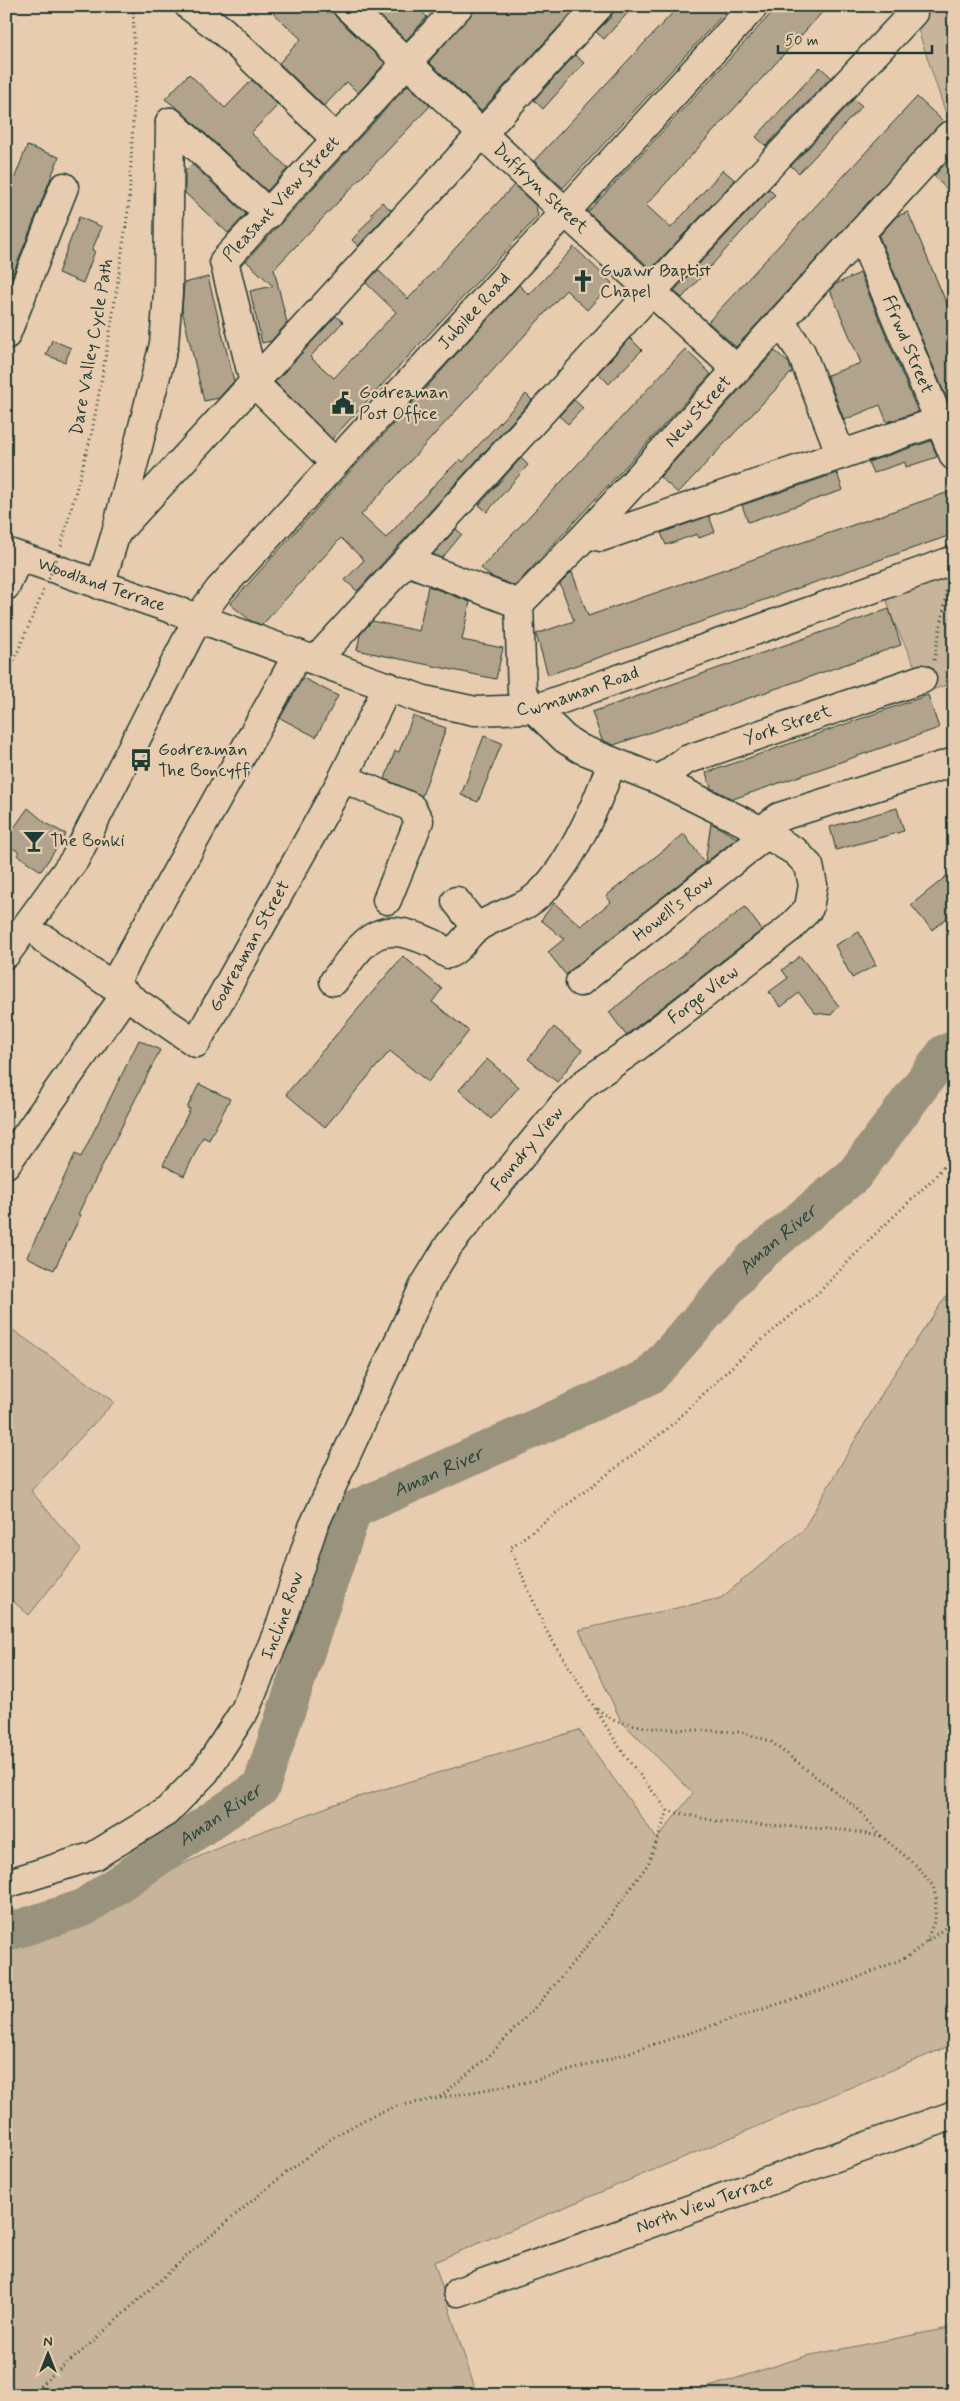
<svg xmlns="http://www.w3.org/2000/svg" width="960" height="2401" font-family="Mynerve,sans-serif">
  <rect width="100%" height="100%" fill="#e8ccaf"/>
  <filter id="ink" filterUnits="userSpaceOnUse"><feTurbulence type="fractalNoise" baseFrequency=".02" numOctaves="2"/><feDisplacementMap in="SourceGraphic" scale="10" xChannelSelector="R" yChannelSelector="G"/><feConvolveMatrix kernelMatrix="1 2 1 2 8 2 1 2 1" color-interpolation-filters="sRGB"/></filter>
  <g filter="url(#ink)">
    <g fill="#c7b49a" stroke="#737867">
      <path d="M910,6h44v132z"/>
      <path d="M954,576v106l-27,10 -34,-72 -7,-22z"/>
      <path d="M954,1284v760l-520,218 43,133h-471v-462l77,-25 145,-64 110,-41 241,-73 78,109 36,-46 -72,-72 -42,-91 142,-32 82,-68 87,-150z"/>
      <path d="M6,1325l108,77 -83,89 50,59 -52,65 -23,-20z"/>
      <path d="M954,2327v68h-270l122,-39z"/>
    </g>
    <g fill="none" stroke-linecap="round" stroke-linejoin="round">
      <path stroke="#99937e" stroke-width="38" id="s1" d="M6,1933l77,-25 178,-121 92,-277 296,-133 104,-118 101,-84 91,-122 9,-3"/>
    </g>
    <g fill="#b1a38c" stroke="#1f3d34">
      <path d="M266,6h66l4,11 49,46 -27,30 -11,-11 -23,24 -45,-43 22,-24z"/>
      <path d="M370,6h46l11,11 -21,23z"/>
      <path d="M477,6h101l-97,105 -52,-49z"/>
      <path d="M614,6h20l-30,33 -8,-7 15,-15z"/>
      <path d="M679,6h52l-168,182 -29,-27z"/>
      <path d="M778,6h50l-182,199 25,23 52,-58 12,10 -84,89 -63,-57z"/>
      <path d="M575,55l9,8 -41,46 -9,-9z"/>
      <path d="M820,67l11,10 -65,69 -10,-9z"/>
      <path d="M189,74l36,34 27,-28 26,25 -27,28 37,35 -21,23 -86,-80 -16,-12z"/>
      <path d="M408,85l22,21 -156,163 13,54 -16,18 -9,2 -12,-52 23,-5 -27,-25z"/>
      <path d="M917,97l26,24 -207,226 -28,-25z"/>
      <path d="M854,99l8,7 -63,67 -8,-7z"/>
      <path d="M27,146l32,11 -52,132 -1,-89z"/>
      <path d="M951,157l3,6v34l-20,-21z"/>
      <path d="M192,164l54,50 -18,19 -43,-40v-22z"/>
      <path d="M514,185l22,21 2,10 -206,223 -57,-57 61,-66 7,6 -33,35 24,21 62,-66 -30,-29 12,-13 30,29z"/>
      <path d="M769,189l6,6 -93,103 -8,-7z"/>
      <path d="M382,202l9,8 -33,36 -6,-6 21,-24 -2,-2z"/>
      <path d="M908,212l46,109v80l-6,1 -69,-166 18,-20z"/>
      <path d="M79,217l23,10 -10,23 3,1 -12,32 -25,-10z"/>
      <path d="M574,247l38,36 -25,27 -21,-20 -205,225 25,23 52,-57 22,-22 3,3 63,-68 6,6 -175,191 -12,-11 19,-20 -23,-22 -79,87 -11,-4 -21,-17 289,-319 10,10z"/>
      <path d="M860,273l58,139 -31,10 -7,-17 -36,15 -17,-45 34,-12 -31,-73 6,-6z"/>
      <path d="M208,277l26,104 -15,17 -15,3 -22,-91 2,-27z"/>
      <path d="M630,338l12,12 -33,34 -11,-11z"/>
      <path d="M52,340l19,8 -6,14 -19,-7z"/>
      <path d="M685,349l26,25 -196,212 -25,-10 -9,-8z"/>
      <path d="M775,351l14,12 3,9 -114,121 -18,-16z"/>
      <path d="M574,400l9,8 -15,16 -9,-8z"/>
      <path d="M931,441l6,16 -31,10 -1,-5 -32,11 -5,-11z"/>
      <path d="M521,458l7,7 -41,47 -8,-7z"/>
      <path d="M837,473l6,17 -95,32 -6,-17z"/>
      <path d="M949,492l5,14v28l-406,141 -12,-41 38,-13 -14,-37 12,-12 16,44z"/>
      <path d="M709,516l6,16 -16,6 -2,-4 -31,11 -5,-12z"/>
      <path d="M456,529l6,5 -20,24 -9,-4z"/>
      <path d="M428,586l42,16 -8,38 41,8 -7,31 -139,-29 3,-15 12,-14 47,10z"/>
      <path d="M889,609l12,36 -287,100 -12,-5 -10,-28z"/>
      <path d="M303,678l35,18 -22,41 -36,-19z"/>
      <path d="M928,695l11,33 -206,71 -22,-11 -5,-15z"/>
      <path d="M413,716l33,12 -24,68 -37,-17 10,-28 4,1z"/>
      <path d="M484,736l18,7 -24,59 -17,-7z"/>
      <path d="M28,808l19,16 19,10 -25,37 -24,-16 2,-3 -13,-8v-5z"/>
      <path d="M897,808l7,23 -68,19 -6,-23z"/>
      <path d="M711,823l26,15 -32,25z"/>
      <path d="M684,834l21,29 -139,112 -18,-23 16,-13 -23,-19 13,-17 27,23 30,-24 -5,-6z"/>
      <path d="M954,870v42l-22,18 -21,-25z"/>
      <path d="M745,907l17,23 -136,105 -17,-23z"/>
      <path d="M859,932l17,33 -24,13 -17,-33z"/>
      <path d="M403,956l39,33 -10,13 37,29 -41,51 -38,-31 -65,76 -39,-33z"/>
      <path d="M800,956l39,50 -8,9 -16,-2 -16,-20 -18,14 -12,-15 19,-14 -6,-8z"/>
      <path d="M554,1027l28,23 -25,32 -29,-23z"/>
      <path d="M139,1040l21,10 -82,164 3,1 -27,55 -27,-13 48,-103 6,3z"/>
      <path d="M487,1059l32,28 -28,32 -32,-29z"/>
      <path d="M199,1084l31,15 -21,41 -6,-3 -19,39 -21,-11 27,-56 -3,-1z"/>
    </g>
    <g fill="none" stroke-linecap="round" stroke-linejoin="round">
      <defs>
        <g id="minor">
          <path d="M189,6l34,25 114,109"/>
          <path id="s2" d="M347,6l217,205 172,158"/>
          <path d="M170,122l99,92"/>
          <path id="s3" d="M861,234l93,222"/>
          <path d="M780,321l21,31 40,103"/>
          <path d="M6,335l58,-148"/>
          <path id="s4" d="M335,463l-81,-80 -30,-122 235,-255"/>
          <path d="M117,529l47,-185 4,-51 2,-171"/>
          <path d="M587,534l14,3 353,-121"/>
          <path id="s5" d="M6,552l192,66 226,82 51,11 59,-2 420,-149"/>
          <path d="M407,561l112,43"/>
          <path d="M100,585l16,-52 483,-527"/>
          <path d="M6,586l12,-29"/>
          <path d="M316,660l336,-369 261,-278"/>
          <path d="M343,778l68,29 8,14 -32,79"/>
          <path id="s6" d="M659,780l27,-20 236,-81"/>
          <path d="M456,901l21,27"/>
          <path id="s7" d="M44,939l152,104 147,-265 45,-92"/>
          <path id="s8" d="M6,954l69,-95 123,-241 21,-28 535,-584"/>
          <path d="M334,981c32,-42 42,-64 98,-38 6,2 10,8 16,11 11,-4 19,-19 28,-26 16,-11 36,-16 52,-25 38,-24 69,-99 84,-141"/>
          <path id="s9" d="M580,982l187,-148 4,-11 8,-6 175,-55"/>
          <path d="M113,986l185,-332"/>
          <path d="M6,1164l120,-170"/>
          <path id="s10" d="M6,1884l88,-28 72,-44 39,-40 40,-62 36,-86 32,-97 111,-241 25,-41 114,-140 22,-22 50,-35 155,-120 19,-20 4,-23 -4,-19 -13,-14 -42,-25 -95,-47 -78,-31 -16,-10 -31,-30 -12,-17 -3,-88 68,-70 362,-398"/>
          <path id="s11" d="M458,2292l496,-177"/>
        </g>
      </defs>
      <use href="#minor" stroke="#1f3d34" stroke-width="31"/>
      <g stroke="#1f3d34" stroke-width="3" stroke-dasharray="1 4" stroke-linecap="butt">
        <path d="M61,546l31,-114 20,-112 17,-116 6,-128 -2,-70"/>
        <path d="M934,660l13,-66 -2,-6"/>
        <path d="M6,679l38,-89"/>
        <path d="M597,1709l18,12 36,7 90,4 29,9 89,69 22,26 36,30 16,20 3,12 -1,21 -9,23"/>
        <path d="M881,1836l-37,-6 -123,-8 -53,-11 -43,-55 -78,-124 -37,-84 157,-119 75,-72 78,-66 47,-49 66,-63 21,-25"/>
        <path d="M440,2097l48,-40 53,-56 59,-71 48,-66 20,-53"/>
        <path d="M28,2395l59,-48 104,-95 86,-72 58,-44 36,-20 26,-10 140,-26 69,-20 246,-80 55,-23 47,-36"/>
      </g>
      <use href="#minor" stroke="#e8ccaf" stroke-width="28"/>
      <path stroke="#1f3d34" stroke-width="3" stroke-dasharray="1 4" stroke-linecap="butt" d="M49,579l10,-27"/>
    </g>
  </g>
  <defs>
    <symbol id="church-bare" viewBox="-9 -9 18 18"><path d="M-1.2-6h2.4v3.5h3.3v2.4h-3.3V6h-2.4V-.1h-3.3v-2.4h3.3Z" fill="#1f3d34" stroke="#e8ccaf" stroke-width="2.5" paint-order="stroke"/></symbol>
    <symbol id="civic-bare" viewBox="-9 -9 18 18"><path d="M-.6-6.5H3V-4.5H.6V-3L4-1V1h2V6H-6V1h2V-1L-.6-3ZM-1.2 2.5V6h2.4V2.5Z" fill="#1f3d34" stroke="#e8ccaf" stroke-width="2.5" paint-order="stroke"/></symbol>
    <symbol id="bus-bare" viewBox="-9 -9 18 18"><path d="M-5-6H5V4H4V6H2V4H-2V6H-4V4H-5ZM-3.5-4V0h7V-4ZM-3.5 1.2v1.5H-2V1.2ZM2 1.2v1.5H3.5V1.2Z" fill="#1f3d34" stroke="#e8ccaf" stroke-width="2.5" paint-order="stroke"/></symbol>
    <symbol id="bar-bare" viewBox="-9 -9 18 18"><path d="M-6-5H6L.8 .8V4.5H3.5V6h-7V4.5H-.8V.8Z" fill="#1f3d34" stroke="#e8ccaf" stroke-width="2.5" paint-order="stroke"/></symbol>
  </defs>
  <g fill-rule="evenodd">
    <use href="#church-bare" x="567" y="265" width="32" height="32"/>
    <use href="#civic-bare" x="327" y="387" width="32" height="32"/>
    <use href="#bus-bare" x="125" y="744" width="32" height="32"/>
    <use href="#bar-bare" x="18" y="825" width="32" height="32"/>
  </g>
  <g text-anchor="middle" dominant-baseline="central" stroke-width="4.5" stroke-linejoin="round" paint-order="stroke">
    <g font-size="18" fill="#1f3d34" stroke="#e8ccaf">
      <text stroke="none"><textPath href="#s2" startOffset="266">Duffryn Street</textPath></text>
      <text stroke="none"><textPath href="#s4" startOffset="324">Pleasant View Street</textPath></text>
      <text stroke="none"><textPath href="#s8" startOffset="801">Jubilee Road</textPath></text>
      <text stroke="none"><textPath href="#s3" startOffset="120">Ffrwd Street</textPath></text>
      <text transform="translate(92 347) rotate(-80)">Dare Valley Cycle Path</text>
      <text stroke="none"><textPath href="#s10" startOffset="2046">New Street</textPath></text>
      <text stroke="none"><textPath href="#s5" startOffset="101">Woodland Terrace</textPath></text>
      <text stroke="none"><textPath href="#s5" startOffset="601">Cwmaman Road</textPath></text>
      <text stroke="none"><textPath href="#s6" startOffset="141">York Street</textPath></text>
      <text stroke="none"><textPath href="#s9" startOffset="119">Howell's Row</textPath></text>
      <text stroke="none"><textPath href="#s7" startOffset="295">Godreaman Street</textPath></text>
      <text stroke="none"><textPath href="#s10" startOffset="1174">Forge View</textPath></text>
      <text stroke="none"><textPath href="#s10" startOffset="939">Foundry View</textPath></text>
      <text stroke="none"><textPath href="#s10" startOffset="408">Incline Row</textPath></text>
      <text stroke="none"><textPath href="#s11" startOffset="262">North View Terrace</textPath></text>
    </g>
    <g font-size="18" fill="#1f3d34" stroke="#e8ccaf" text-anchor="start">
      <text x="600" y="271">Gwawr Baptist<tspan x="600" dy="21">Chapel</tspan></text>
      <text x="359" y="393">Godreaman<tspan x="359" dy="21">Post Office</tspan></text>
      <text x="158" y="750">Godreaman<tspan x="158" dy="21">The Boncyff</tspan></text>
      <text x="50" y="841">The Bonki</text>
    </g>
    <g font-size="19" font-style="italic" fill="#2b463b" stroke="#e8ccaf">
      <text stroke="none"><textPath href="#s1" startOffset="1101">Aman River</textPath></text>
      <text stroke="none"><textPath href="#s1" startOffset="681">Aman River</textPath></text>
      <text stroke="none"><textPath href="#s1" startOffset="246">Aman River</textPath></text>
    </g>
  </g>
  <rect width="960" height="2401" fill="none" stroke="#e8ccaf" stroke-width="25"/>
  <rect x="12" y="12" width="935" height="2376" fill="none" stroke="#1f3d34" stroke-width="2" filter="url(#ink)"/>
  <g transform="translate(48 2354)" stroke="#e8ccaf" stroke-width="4" paint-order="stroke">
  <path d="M0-4L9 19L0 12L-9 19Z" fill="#1f3d34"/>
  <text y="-8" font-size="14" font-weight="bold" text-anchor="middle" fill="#1f3d34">N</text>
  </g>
  <path d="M778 45v8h154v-8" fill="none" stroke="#1f3d34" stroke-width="2.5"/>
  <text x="785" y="45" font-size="15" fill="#1f3d34" stroke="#e8ccaf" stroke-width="4" paint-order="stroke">50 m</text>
</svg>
